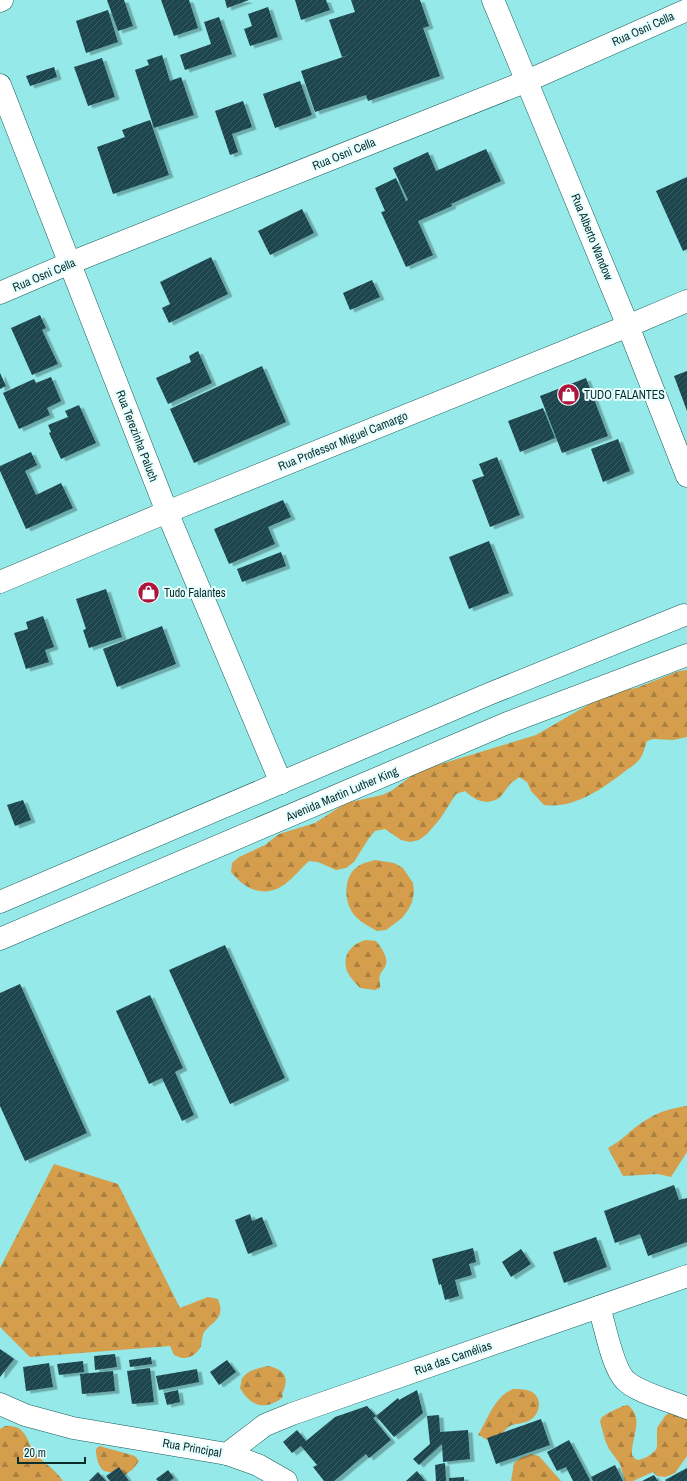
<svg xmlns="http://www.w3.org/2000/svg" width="687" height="1481" font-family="'Archivo Narrow',sans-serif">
  <defs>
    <pattern id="forest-firs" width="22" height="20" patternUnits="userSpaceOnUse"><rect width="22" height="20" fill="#d49e4d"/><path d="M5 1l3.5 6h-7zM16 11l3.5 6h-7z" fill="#aa8140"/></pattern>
    <pattern id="building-hatch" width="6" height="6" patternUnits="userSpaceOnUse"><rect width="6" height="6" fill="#1a444d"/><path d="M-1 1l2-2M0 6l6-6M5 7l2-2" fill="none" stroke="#395d64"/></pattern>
    <filter id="shadow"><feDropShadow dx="4.5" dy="2.5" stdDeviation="0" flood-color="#0004"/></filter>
  </defs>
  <rect width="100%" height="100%" fill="#95e9e8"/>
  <g fill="url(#forest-firs)">
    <path d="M687,670v67l-14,3 -20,-1 -6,2c-2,5 -4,15 -8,19 -4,5 -10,8 -15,12 -22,17 -50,37 -80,33l-13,-14 -4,-9 -8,-5c-2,2 -5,4 -8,6 -4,4 -7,11 -12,15 -12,8 -25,2 -34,-7l-9,3 -16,25 -13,15 -8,6 -9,2 -9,-2 -16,-11 -10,2 -6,7 -15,24 -8,6 -10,2 -18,-8 -9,-1c-16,15 -29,36 -54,29 -10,-3 -17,-10 -24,-18l1,-9 7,-6 26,-12 14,-11 36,-11 31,-20 36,-8 9,-4 22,-16 18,-8 105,-32 64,-37 18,-7 18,-3 43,-17z"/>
    <path d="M375,860l19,3 9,5 10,15 1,9 -2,10 -4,8 -6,8 -16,12 -9,1c-7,-4 -15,-8 -21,-14 -12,-12 -14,-39 1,-50 5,-4 12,-5 18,-7z"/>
    <path d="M366,940l10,1c5,6 14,18 9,26 -2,3 -4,5 -5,8 -2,5 1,8 0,13l-5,2 -15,-2c-4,-5 -9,-9 -12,-15 -7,-16 2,-29 18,-33z"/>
    <path d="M687,1106v46l-16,25 -13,-3 -35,2 -15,-28c14,-7 24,-20 38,-28 12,-8 26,-12 41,-14z"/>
    <path d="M54,1164l64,20 62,124 28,-11 10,2c7,18 -2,20 -13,32 -3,3 -3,10 -4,15 -2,6 -11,13 -18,12 -2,0 -6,-2 -9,-3l-4,-9 -140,11 -30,-30v-59z"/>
    <path d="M268,1366c17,4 22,11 14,28l1,3c-17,14 -32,10 -43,-9 1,-3 1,-7 2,-9 5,-9 18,-11 26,-13z"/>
    <path d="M513,1389c5,0 14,0 19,3 11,7 8,22 -2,28 -6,4 -14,3 -20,6 -8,5 -10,14 -21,14 -4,0 -6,-4 -11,-5 10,-16 16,-38 35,-46z"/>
    <path d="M628,1405c17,14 3,32 4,50l3,4 4,1 8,-3 8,-6 2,-4v-19l8,-12 8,-6h14v46l-12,17 -7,3 -3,1 -8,-1 -4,-4 -20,9h-8l-5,-17 -11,-15 -4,-9 -5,-19 2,-4 8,-5 13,-6z"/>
    <path d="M5,1426c7,0 12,0 17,5 5,5 6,10 9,16 8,14 24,21 32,34h-63v-52z"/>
    <path d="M99,1446l33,9 4,2 3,4 -6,8 -8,6 -21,-4c-6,-5 -8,-13 -8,-22z"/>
    <path d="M531,1454l8,2 22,25h-50l3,-18 7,-5z"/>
  </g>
  <g fill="url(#building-hatch)" filter="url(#shadow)">
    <path d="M107,0h17l9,26 -15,5z"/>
    <path d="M161,0h28l9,28 -24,8z"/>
    <path d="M225,0h24l-22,8z"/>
    <path d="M295,0h31l4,10 -29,10z"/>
    <path d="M351,0h69l9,26 -6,2 17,48 -72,25 -2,-6 -51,17 -14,-41 51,-17 -10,3 -13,-37 26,-8z"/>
    <path d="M268,7l10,30 -28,9 -6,-17 8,-3 -4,-12z"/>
    <path d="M108,10l10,32 -32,11 -10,-32z"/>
    <path d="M219,17l13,37 -47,16 -5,-15 31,-11 -7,-22z"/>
    <path d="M162,55l8,26 11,-4 13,38 -40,13 -19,-58 14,-5 -2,-5z"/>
    <path d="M102,58l13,39 -27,9 -14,-39z"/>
    <path d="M54,67l3,10 -27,9 -4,-10z"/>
    <path d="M300,81l12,34 -37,13 -12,-34z"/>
    <path d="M243,101l9,26 -20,7 6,18 -8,3 -15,-44z"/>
    <path d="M150,120l19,55 -56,19 -16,-47 28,-10 -3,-7z"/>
    <path d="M486,149l15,32 -50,23 1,2 -34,15 15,34 -27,12 -25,-55 4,-1 -10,-23 21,-10 10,23 2,-1 -15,-32 35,-16 8,19z"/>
    <path d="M687,177v72l-4,2 -27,-60z"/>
    <path d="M302,209l12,24 -44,22 -12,-24z"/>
    <path d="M211,257l17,37 -59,29 -7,-15 8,-4 -10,-22z"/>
    <path d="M372,280l8,17 -30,13 -7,-17z"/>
    <path d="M40,315l6,13 -4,2 16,34 -26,11 -21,-47z"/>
    <path d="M198,351l14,32 -44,21 -12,-26 35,-16 -2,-6z"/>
    <path d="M262,366l24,56 -92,41 -24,-54z"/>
    <path d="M687,371v40l-13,-35z"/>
    <path d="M0,373l6,13 -6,3z"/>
    <path d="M51,377l10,24 -14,7 3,7 -31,14 -16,-36 31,-14 2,4z"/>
    <path d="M586,378l22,58 -46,17 -22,-57z"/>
    <path d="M79,405l17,38 -35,16 -12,-26 2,-1 -3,-7 20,-8 -3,-6z"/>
    <path d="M543,408l12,30 -35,14 -12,-31z"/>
    <path d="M618,439l12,32 -27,11 -12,-33z"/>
    <path d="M31,452l6,13 -12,6 11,24 25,-12 12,25 -47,21 -26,-58v-5z"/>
    <path d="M497,457l23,58 -30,12 -18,-47 12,-4 -5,-12z"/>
    <path d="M283,500l8,17 -23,10 7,17 -46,20 -15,-35z"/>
    <path d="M489,541l20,52 -40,16 -20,-52z"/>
    <path d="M281,552l5,14 -44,16 -5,-13z"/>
    <path d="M106,589l16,48 -33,11 -6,-18 3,-1 -10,-30z"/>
    <path d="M43,616l11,31 -9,3 4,12 -23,7 -12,-36 14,-4 -2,-7z"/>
    <path d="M162,626l14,38 -59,23 -14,-38z"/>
    <path d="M23,800l8,20 -16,6 -8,-21z"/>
    <path d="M225,945l60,133 -55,26 -61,-134z"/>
    <path d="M20,984l67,149 -62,28 -25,-55v-113z"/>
    <path d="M150,995l33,73 -8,4 19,43 -12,6 -20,-43 -13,6 -33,-73z"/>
    <path d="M674,1185l5,15 8,-2v44l-39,14 -8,-22 -25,9 -11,-32z"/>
    <path d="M250,1214l2,7 10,-4 11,27 -25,10 -13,-34z"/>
    <path d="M596,1237l11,30 -43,16 -11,-31z"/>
    <path d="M473,1248l3,14 -7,2 3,11 -17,5 4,16 -14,4 -4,-16 -2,1 -7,-26z"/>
    <path d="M521,1249l10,15 -20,13 -9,-15z"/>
    <path d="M0,1349l14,10 -14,18z"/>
    <path d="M115,1354l2,13 -22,3 -1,-14z"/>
    <path d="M151,1357l1,7 -22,3 -1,-7z"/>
    <path d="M227,1360l9,12 -17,13 -9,-13z"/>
    <path d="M83,1361l1,11 -25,3 -2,-11z"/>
    <path d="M49,1363l4,24 -27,4 -3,-24z"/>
    <path d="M150,1368l4,34 -22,2 -5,-33z"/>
    <path d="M197,1369l2,13 -40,8 -3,-14z"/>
    <path d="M113,1371l2,20 -33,3 -2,-20z"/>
    <path d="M178,1390l2,12 -13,3 -3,-12z"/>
    <path d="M417,1390l6,23 -29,24 -18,-21 22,-18 1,2z"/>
    <path d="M367,1406l9,10 -3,2 18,22 -22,18 -3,-4 -32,27h-10l-11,-14 4,-2 -16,-19 -9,7 -9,-11 14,-12 9,11 29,-24z"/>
    <path d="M439,1415l1,17 28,-2 2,29 -27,3 -1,-18 -23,21 -6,-6 17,-15 -3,-28z"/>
    <path d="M541,1419l9,26 -54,19 -9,-26z"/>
    <path d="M569,1440l21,40v1h-17l-7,-14 -9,4 -10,-19z"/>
    <path d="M445,1463l1,18h-10l-1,-16z"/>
    <path d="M615,1465l8,16h-30l-2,-4z"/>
    <path d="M119,1467l10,14h-19l-4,-5z"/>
    <path d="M687,1468v13h-21l-1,-1z"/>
    <path d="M168,1470l6,8 -4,3h-12l-2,-2z"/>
    <path d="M417,1471l8,10h-19z"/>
    <path d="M98,1472l8,9h-17z"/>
    <path d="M654,1475l4,6h-16z"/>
    <path d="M464,1477v4h-15v-3z"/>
  </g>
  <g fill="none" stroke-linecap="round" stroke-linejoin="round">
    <defs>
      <g id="minor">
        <path d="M493,0l135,326 59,150"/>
        <path d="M0,1l2,-1"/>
        <path d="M0,85l167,427 114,271"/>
        <path d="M0,293l70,-30 457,-182 160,-71"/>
        <path d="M0,582l167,-70 461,-186 59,-25"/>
        <path d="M599,1307c6,18 13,60 26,73 11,12 46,21 62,28"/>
        <path d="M0,1404l25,11 48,13 154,26 31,11 28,16"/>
        <path d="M227,1454l38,-29 27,-11 395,-138"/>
      </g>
      <g id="major">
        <path d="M0,902l489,-208 195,-79"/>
        <path d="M0,939l505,-215 182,-69"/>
      </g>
    </defs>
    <use href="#minor" stroke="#185c5c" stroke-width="23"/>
    <use href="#major" stroke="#185c5c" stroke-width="23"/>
    <use href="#minor" stroke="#fff" stroke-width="22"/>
    <use href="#major" stroke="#fff" stroke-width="22"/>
  </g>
  <defs>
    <symbol id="shop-disc" viewBox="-11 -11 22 22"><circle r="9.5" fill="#ab163c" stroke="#e7fefe"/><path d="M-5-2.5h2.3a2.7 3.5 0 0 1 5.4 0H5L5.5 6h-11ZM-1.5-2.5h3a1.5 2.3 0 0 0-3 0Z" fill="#fff"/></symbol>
  </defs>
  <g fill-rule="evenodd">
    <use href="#shop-disc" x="556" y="382" width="25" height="25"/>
    <use href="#shop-disc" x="136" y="580" width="25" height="25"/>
  </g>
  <g text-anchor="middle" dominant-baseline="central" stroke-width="4" stroke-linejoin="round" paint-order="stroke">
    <g font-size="12" fill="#072d2d" stroke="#e7fefe">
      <text transform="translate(643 29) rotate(-24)">Rua Osni Cella</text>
      <text transform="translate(344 154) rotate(-22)">Rua Osni Cella</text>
      <text transform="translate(592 237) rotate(68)">Rua Alberto Wandow</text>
      <text transform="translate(44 275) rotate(-23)">Rua Osni Cella</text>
      <text transform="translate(137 436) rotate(69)">Rua Terezinha Paluch</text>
      <text transform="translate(343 441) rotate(-22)">Rua Professor Miguel Camargo</text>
      <text transform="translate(342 794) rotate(-23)">Avenida Martin Luther King</text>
      <text transform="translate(453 1358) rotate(-19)">Rua das Camélias</text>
      <text transform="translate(192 1448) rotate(10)">Rua Principal</text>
    </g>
    <g font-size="12" fill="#072d2d" stroke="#e7fefe" text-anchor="start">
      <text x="584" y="395">TUDO FALANTES</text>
      <text x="164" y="593">Tudo Falantes</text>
    </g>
  </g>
  <path d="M18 1457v6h67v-6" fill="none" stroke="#072d2d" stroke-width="2"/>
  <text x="24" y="1457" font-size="12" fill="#072d2d" stroke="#e7fefe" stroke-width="3" paint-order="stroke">20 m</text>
</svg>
